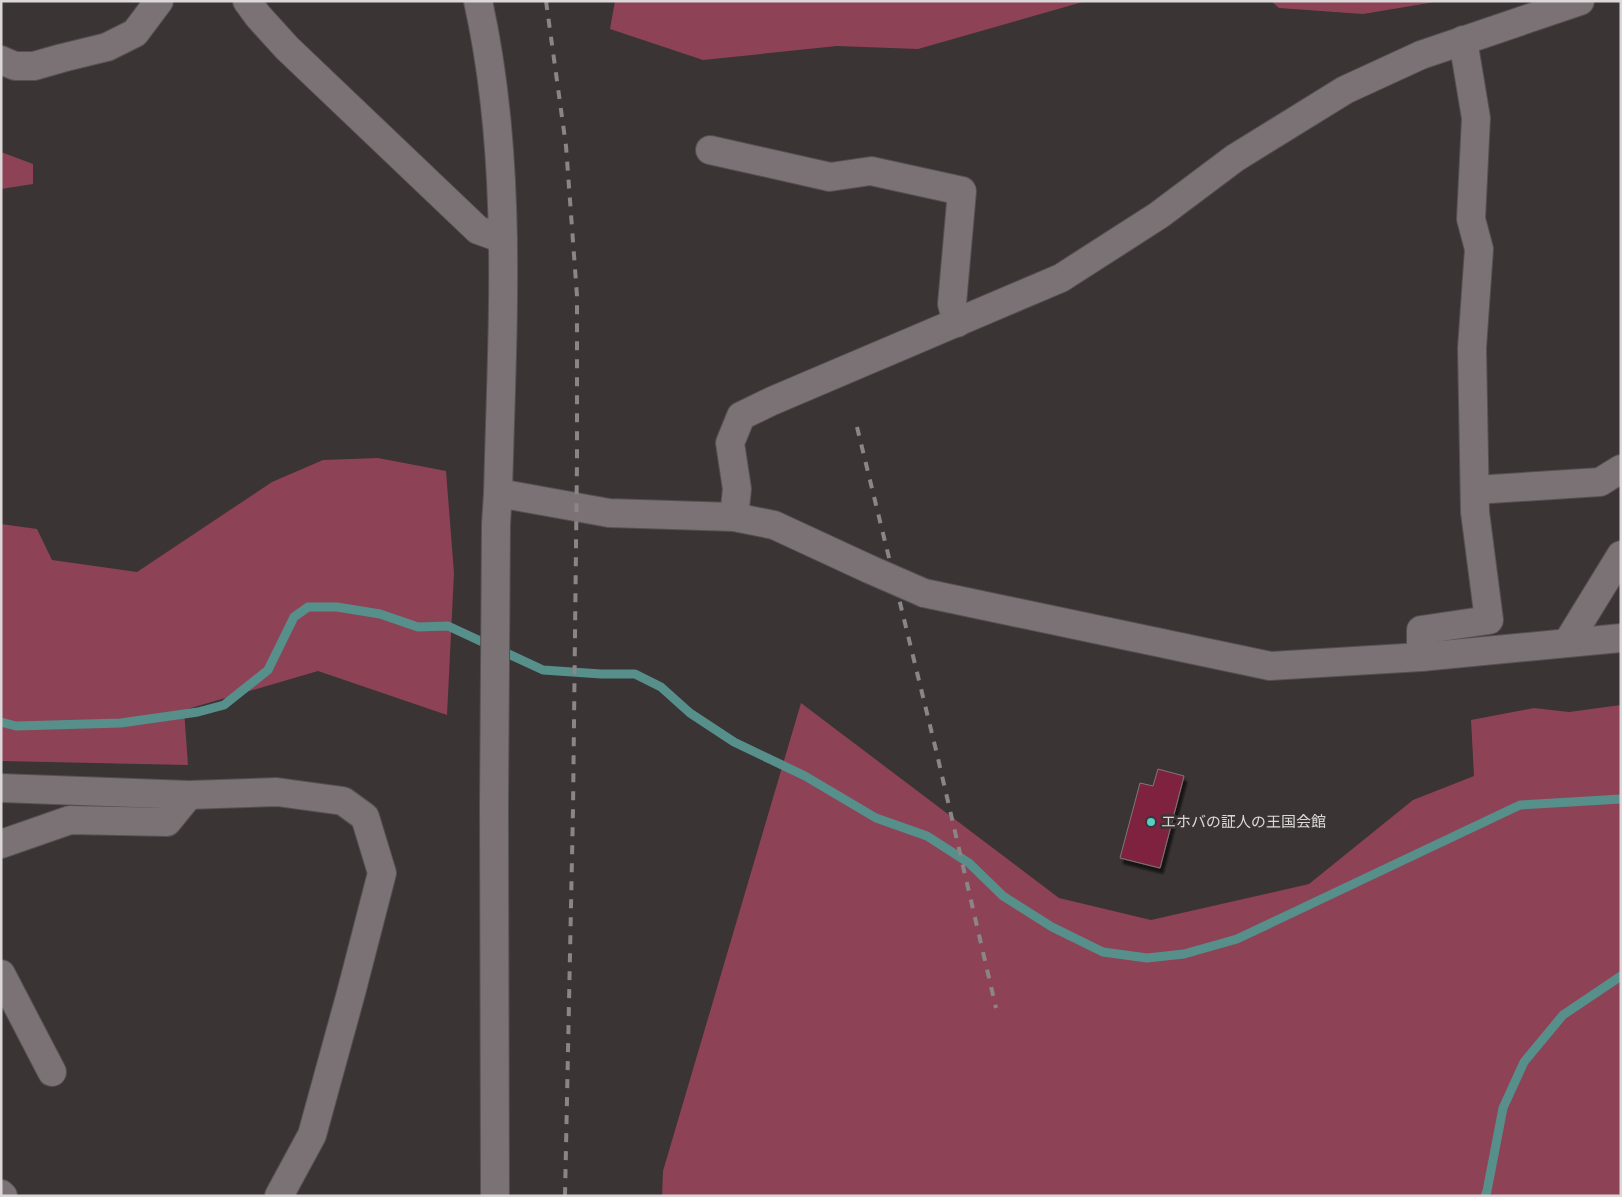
<svg xmlns="http://www.w3.org/2000/svg" width="1622" height="1197" font-family="Rubik,'Noto Sans JP',sans-serif">
  <defs>
    <filter id="shadow"><feDropShadow dx="3" dy="5.5" stdDeviation="1" flood-color="#0009"/></filter>
  </defs>
  <rect width="100%" height="100%" fill="#3a3435"/>
  <g fill="#8e4256">
    <path d="M615,1h471l-168,48 -81,-3 -134,14 -93,-31z"/>
    <path d="M1271,1h170l-78,13 -84,-6z"/>
    <path d="M1,152l32,12v20l-32,5z"/>
    <path d="M378,458l68,13 8,102 -7,142 -129,-44 -134,39 4,55 -187,-4v-237l36,5 15,31 85,12 135,-90 51,-22z"/>
    <path d="M801,703l258,195 92,22 158,-36 104,-84 61,-24 -3,-56 63,-12 35,4 52,-7v491h-959l1,-25z"/>
  </g>
  <g fill="none" stroke-linecap="round" stroke-linejoin="round">
    <g stroke="#578f8b" stroke-width="9">
      <path d="M1,722l15,4 105,-3 77,-11 26,-7 44,-35 26,-53 14,-10h29l43,7 38,13 30,-1 95,44 58,4h34l26,13 29,26 44,29 71,34 71,42 51,18 42,27 34,33 49,31 51,25 44,6 37,-4 53,-15 283,-134 101,-6"/>
      <path d="M1485,1196l2,-5 16,-83 21,-46 39,-47 58,-39"/>
    </g>
  </g>
  <path fill="#7e2240" stroke="#7f7778" filter="url(#shadow)" d="M1158,769l26,7 -24,92 -40,-10 20,-75 13,3z"/>
  <g fill="none" stroke-linecap="round" stroke-linejoin="round">
    <defs>
      <g id="minor">
        <path d="M247,1l11,15 29,32 191,182 25,9"/>
        <path d="M478,1c36,162 24,328 20,492l-2,31 -2,283 1,389"/>
        <path d="M1,60l14,6h19l28,-8 45,-11 28,-14 24,-32"/>
        <path d="M710,150l120,27 41,-6 91,20 -10,113 5,19"/>
        <path d="M1475,490l125,-8 21,-13"/>
        <path d="M498,493l111,20 125,4 40,8 95,44"/>
        <path d="M734,517l3,-28 -7,-46 11,-27 31,-15 289,-123 98,-63 76,-57 110,-68 76,-35 159,-54"/>
        <path d="M924,593l346,73 151,-9 200,-19"/>
        <path d="M1567,643l54,-88"/>
        <path d="M1421,657v-27l68,-10 -14,-108 -3,-164 7,-99 -8,-30 5,-101 -13,-78"/>
        <path d="M1,788l188,7 88,-3 66,9 22,16 17,56 -31,120 -39,142 -33,61"/>
        <path d="M1,844l69,-24 97,2 22,-27"/>
        <path d="M1,974l51,98"/>
        <path d="M1,1194l2,2"/>
      </g>
    </defs>
    <use href="#minor" stroke="#555052" stroke-width="30"/>
    <use href="#minor" stroke="#7a7274" stroke-width="28"/>
    <g stroke="#8a8586" stroke-width="4" stroke-dasharray="9 9" stroke-linecap="butt">
      <path d="M546,1l20,145 11,150v165l-4,348 -8,387"/>
      <path d="M857,427l79,323 60,258"/>
    </g>
    <defs>
      <path id="minor-bridge" d="M869,569l55,24"/>
    </defs>
    <use href="#minor-bridge" stroke="#555052" stroke-width="30" stroke-linecap="butt"/>
    <use href="#minor-bridge" stroke="#7a7274" stroke-width="28"/>
  </g>
  <circle fill="#56cec4" stroke="#3a3435" stroke-width="2" cx="1151" cy="822" r="5"/>
  <g text-anchor="middle" dominant-baseline="central" stroke-width="5" stroke-linejoin="round" paint-order="stroke">
    <g font-size="15" fill="#dcd8d9" stroke="#3a3435" text-anchor="start">
      <text x="1161" y="822">エホバの証人の王国会館</text>
    </g>
  </g>
  <rect width="1622" height="1197" fill="none" stroke="#dcd8d9" stroke-width="5"/>
</svg>
